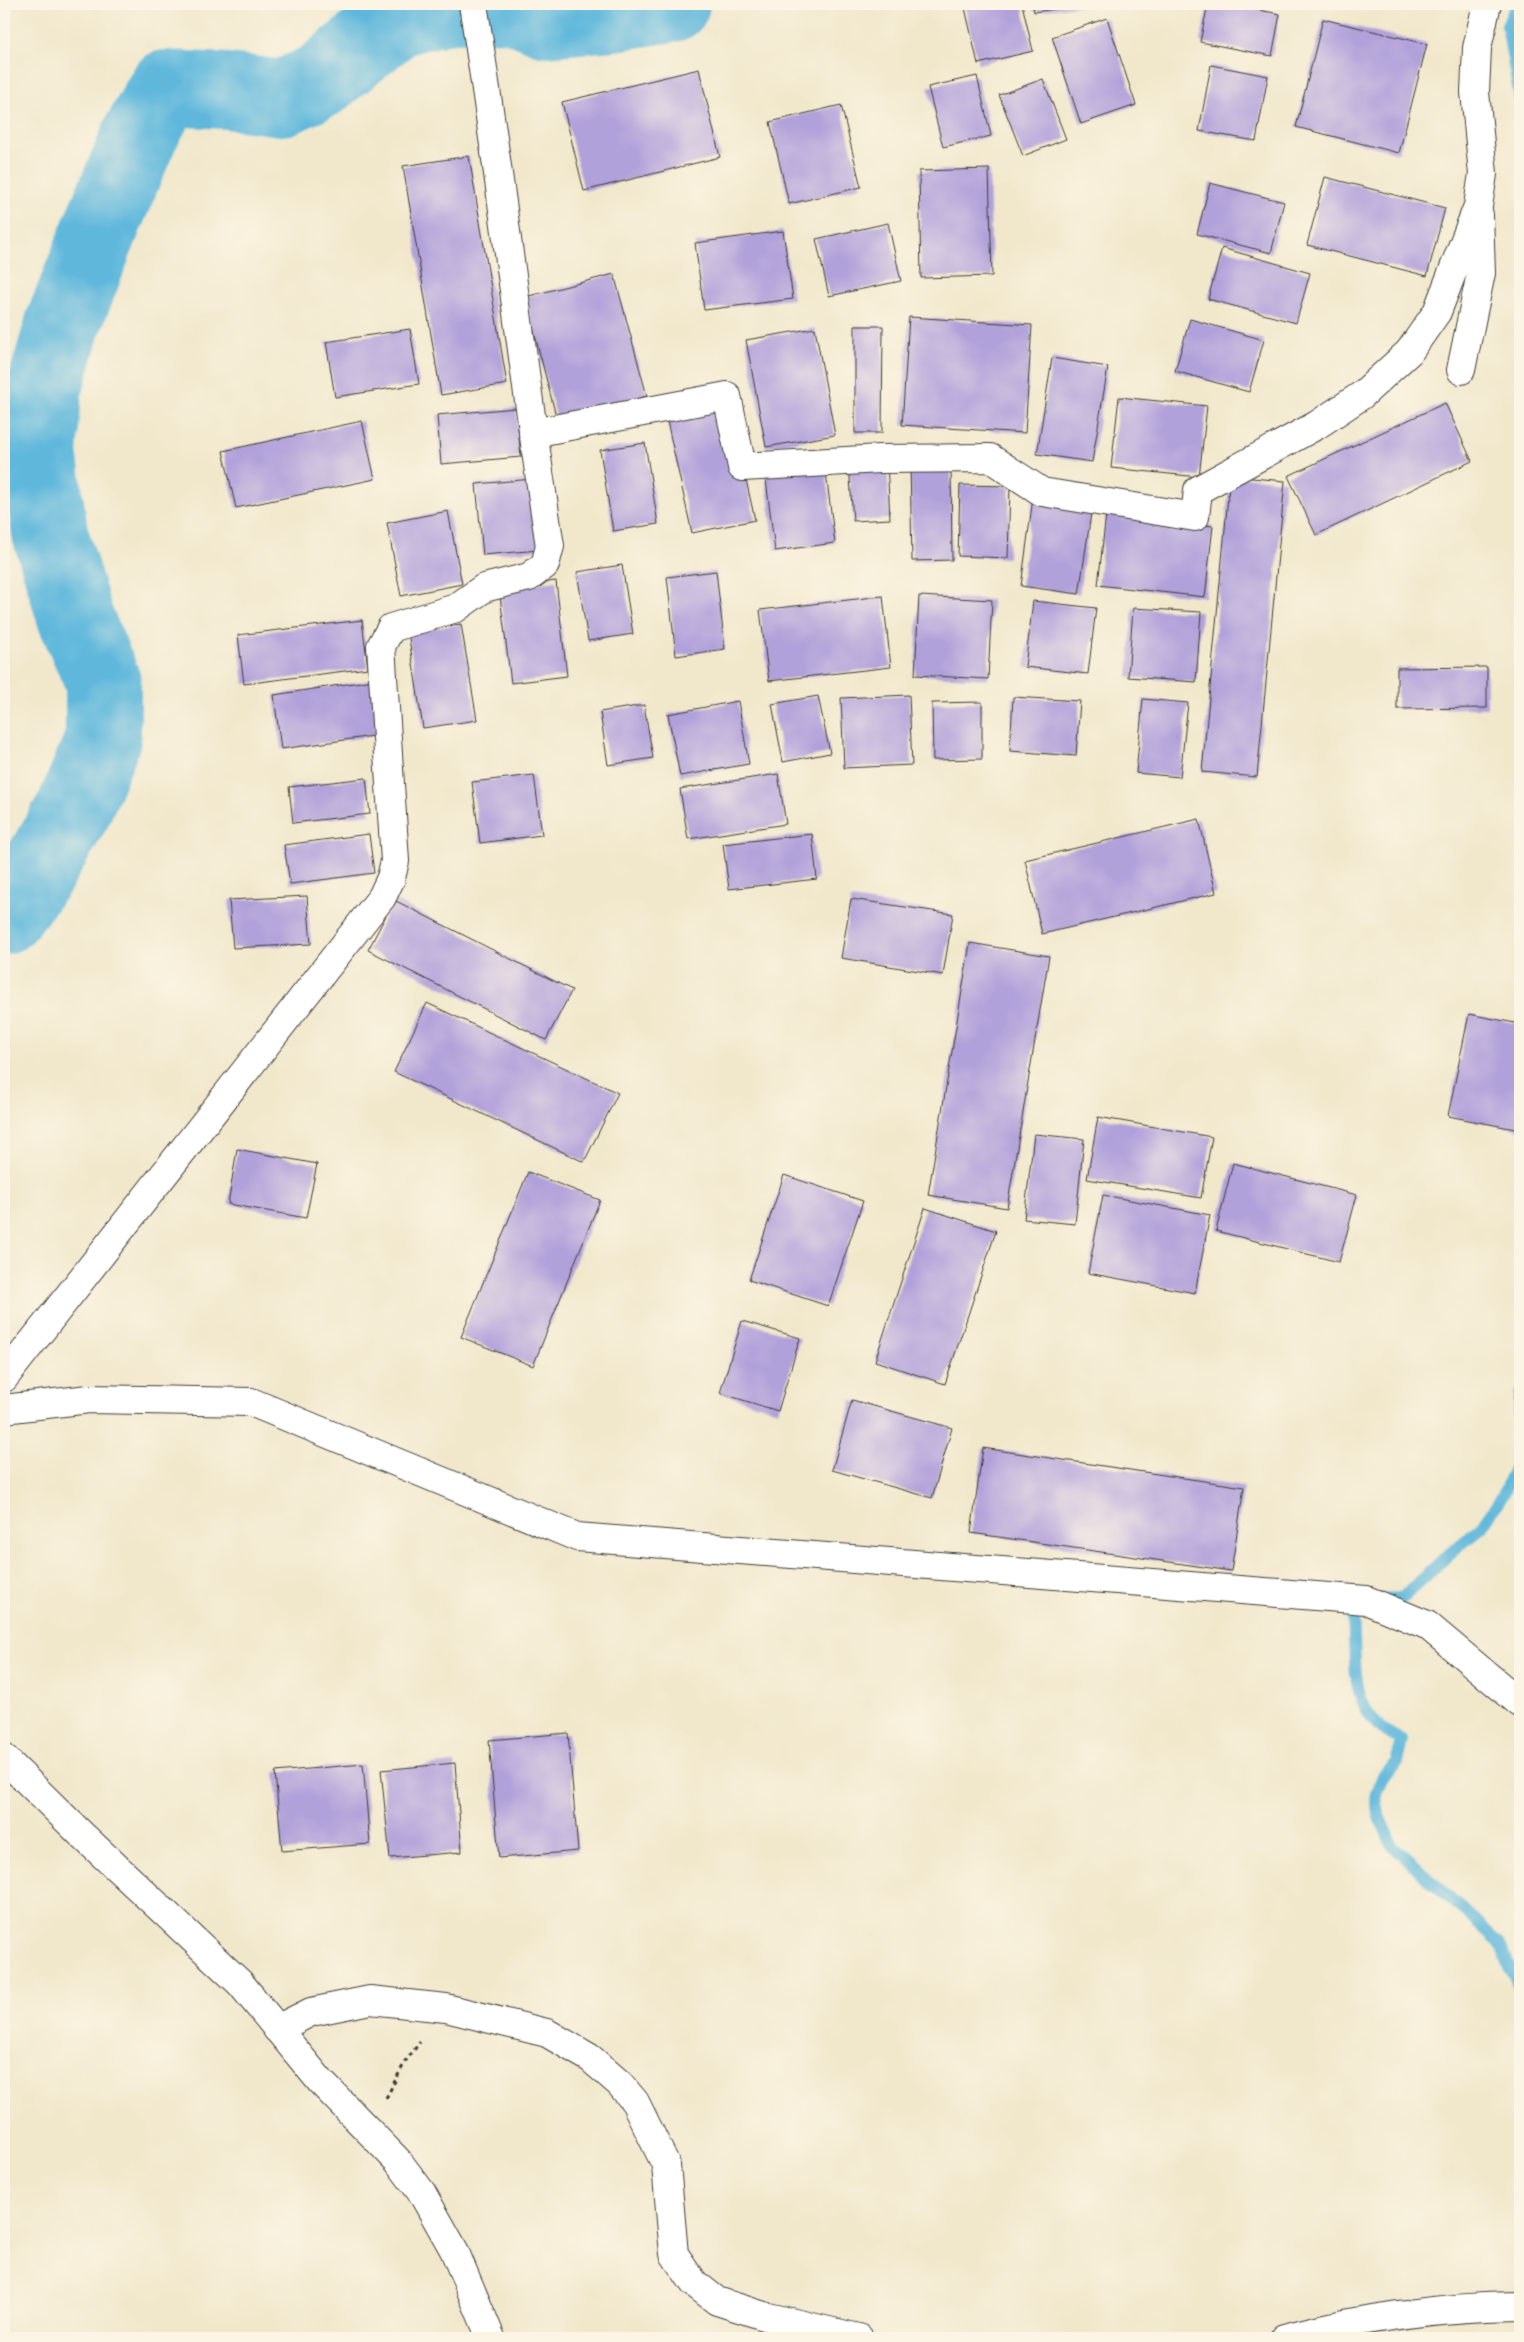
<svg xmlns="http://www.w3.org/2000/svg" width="1524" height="2342" font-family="'IM FELL Great Primer',serif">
  <rect width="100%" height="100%" fill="#fcf5e5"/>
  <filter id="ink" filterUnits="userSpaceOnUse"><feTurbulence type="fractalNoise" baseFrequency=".02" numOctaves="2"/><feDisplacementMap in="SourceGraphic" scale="10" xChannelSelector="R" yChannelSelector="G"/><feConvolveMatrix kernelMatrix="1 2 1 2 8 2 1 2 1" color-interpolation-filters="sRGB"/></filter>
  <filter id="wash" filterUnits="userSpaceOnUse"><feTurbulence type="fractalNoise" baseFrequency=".0096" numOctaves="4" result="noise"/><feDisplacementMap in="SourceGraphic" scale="20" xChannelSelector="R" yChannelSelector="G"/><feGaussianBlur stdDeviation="1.12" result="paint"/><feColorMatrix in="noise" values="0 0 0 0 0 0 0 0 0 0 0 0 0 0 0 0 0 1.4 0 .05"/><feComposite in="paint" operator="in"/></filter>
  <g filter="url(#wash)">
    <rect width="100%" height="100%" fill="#f1e8cc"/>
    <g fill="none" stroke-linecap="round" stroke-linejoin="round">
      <g stroke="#5fb8dc" stroke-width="12">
        <path d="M1517,4l-10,22 13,73"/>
        <path d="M1520,1394l-2,64 -15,37 -21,32 -33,27 -48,45 -35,1 -13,16c4,50 -6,102 49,124l-5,23 -14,13 -7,17 2,21 14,31 107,98 21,47"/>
      </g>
      <path stroke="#5fb8dc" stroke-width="76" d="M4,916l32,-42 38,-65 29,-70v-57l-28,-65 -25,-84 -11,-81 5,-62 19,-66 41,-104 37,-87 25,-45 62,3 54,7 38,-17 78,-63 54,-13 59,-1 36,15 67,-6 58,-9"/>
    </g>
    <g id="blocks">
      <g fill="#b1a1da">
        <path d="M985,4h37l11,47 -55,13 -13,-56z"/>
        <path d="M1033,4h49l1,1 -49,7z"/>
        <path d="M1208,4h18l54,10 -8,42 -72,-14z"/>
        <path d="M1107,18l29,87 -55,19 -29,-87z"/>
        <path d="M1323,19l104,25 -28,109 -103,-26z"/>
        <path d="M1211,65l57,11 -12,65 -57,-10z"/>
        <path d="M699,69l21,88 -136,34 -22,-89z"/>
        <path d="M977,76l14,60 -48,11 -15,-60z"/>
        <path d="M1043,79l23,60 -43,17 -24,-61z"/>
        <path d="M841,105l20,82 -72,17 -19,-82z"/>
        <path d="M469,156l38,228 -66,11 -38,-229z"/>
        <path d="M989,169l3,107 -71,2 -2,-107z"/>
        <path d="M1325,177l120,31 -18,68 -120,-31z"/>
        <path d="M1210,183l74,19 -13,51 -74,-19z"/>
        <path d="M888,223l13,58 -72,15 -13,-57z"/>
        <path d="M783,231l10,68 -89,11 -9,-67z"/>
        <path d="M1222,248l88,25 -14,50 -88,-24z"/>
        <path d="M614,274l33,122 -90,24 -32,-123z"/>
        <path d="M909,317l123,8 -7,108 -123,-8z"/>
        <path d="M1190,319l74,21 -15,52 -74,-21z"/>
        <path d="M855,326h28l-1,107h-27z"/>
        <path d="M815,328l20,107 -69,12 -20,-107z"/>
        <path d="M410,329l9,55 -84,13 -9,-55z"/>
        <path d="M1052,358l56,9 -16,95 -55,-8z"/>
        <path d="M1119,397l88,9 -8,71 -88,-9z"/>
        <path d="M1445,403l27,58 -156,74 -28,-59z"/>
        <path d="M516,408l5,49 -80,7 -4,-49z"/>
        <path d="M730,408l25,112 -63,13 -25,-112z"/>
        <path d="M362,421l13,58 -139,29 -13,-57z"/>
        <path d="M645,443l13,81 -45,7 -13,-81z"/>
        <path d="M887,461l3,58 -37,2 -4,-57z"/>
        <path d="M910,462h41l1,98 -40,1z"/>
        <path d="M825,465l10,78 -60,8 -10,-79z"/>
        <path d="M1230,476l55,5 -28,296 -55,-5z"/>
        <path d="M533,479l6,71 -56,5 -7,-71z"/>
        <path d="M960,485l50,1 -2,72 -50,-2z"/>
        <path d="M1033,498l59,9 -13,87 -58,-8z"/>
        <path d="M448,511l14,73 -61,12 -14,-73z"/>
        <path d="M1106,514l107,12 -8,71 -107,-12z"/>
        <path d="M622,565l11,69 -45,7 -11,-69z"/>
        <path d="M716,571l9,78 -49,7 -9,-79z"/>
        <path d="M556,581l11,95 -56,7 -12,-95z"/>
        <path d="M883,596l8,71 -122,14 -9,-71z"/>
        <path d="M919,596l73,4 -4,79 -73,-4z"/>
        <path d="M1033,601l63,7 -8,66 -63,-7z"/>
        <path d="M1133,608l68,4 -5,70 -68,-5z"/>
        <path d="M362,620l6,48 -124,16 -6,-49z"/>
        <path d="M461,624l16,96 -54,8 -15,-96z"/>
        <path d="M1487,667v41l-90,1v-41z"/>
        <path d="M373,680l7,55 -99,14 -7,-54z"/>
        <path d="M909,695l3,70 -68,3 -3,-70z"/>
        <path d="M818,696l12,57 -47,9 -11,-58z"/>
        <path d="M1013,697l67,4 -4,55 -66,-5z"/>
        <path d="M1143,699l45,4 -8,74 -44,-4z"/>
        <path d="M738,701l11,63 -69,12 -12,-62z"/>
        <path d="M982,702v57l-49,1 -1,-57z"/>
        <path d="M644,705l9,53 -45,7 -8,-53z"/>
        <path d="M778,774l8,50 -98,15 -8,-50z"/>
        <path d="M534,775l8,60 -62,8 -8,-61z"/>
        <path d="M366,778l4,36 -77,9 -4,-36z"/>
        <path d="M1199,819l17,74 -174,41 -17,-74z"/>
        <path d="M369,834l5,39 -84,11 -6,-39z"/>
        <path d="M812,834l5,45 -88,10 -6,-45z"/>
        <path d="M307,896l4,48 -78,4 -4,-48z"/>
        <path d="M851,899l102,15 -10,61 -102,-17z"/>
        <path d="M394,900l178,90 -26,50 -178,-90z"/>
        <path d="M970,943l79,13 -42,252 -79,-13z"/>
        <path d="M427,1003l191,90 -34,69 -190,-90z"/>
        <path d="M1469,1014l51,10v106l-72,-14z"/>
        <path d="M1098,1117l114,20 -11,61 -114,-19z"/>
        <path d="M1034,1134l50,5 -9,85 -51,-5z"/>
        <path d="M237,1149l80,15 -11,54 -78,-14z"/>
        <path d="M1233,1163l124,32 -18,67 -123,-31z"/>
        <path d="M528,1172l72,28 -67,166 -72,-29z"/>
        <path d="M784,1175l79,26 -35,105 -79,-26z"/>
        <path d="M1103,1195l107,20 -15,78 -107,-20z"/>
        <path d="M925,1208l71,23 -51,153 -70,-23z"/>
        <path d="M742,1321l58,17 -22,73 -58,-18z"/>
        <path d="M852,1400l100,28 -20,70 -100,-28z"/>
        <path d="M983,1448l261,39 -13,84 -260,-38z"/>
        <path d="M568,1733l10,118 -79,7 -10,-118z"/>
        <path d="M455,1763l7,89 -72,6 -9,-88z"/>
        <path d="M363,1764l7,80 -88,7 -7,-79z"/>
      </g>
    </g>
  </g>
  <g filter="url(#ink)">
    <use href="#blocks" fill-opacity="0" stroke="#3c3b36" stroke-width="1"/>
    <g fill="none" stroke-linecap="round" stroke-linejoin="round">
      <defs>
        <g id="minor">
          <path d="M1461,370l20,-97 -2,-58"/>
          <path d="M533,433l194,-37 15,71 138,-8 110,-1 52,34 153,25 3,-27 119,-65 45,-30 47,-43 28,-40 41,-106 5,-32 -8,-82 2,-44 10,-44"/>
          <path d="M4,1378l378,-481 9,-19 4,-17 -14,-215 10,-18 65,-20 28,-20 45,-11 16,-12 5,-19c-28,-180 -48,-362 -77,-542"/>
          <path d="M4,1409l85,-10 162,3 326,135 789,63 61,25 93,78"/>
          <path d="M4,1758l78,77 158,148 81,99 77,79 24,32 32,57 37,88"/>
          <path d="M277,2029l34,-17 59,-12 76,8 101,25 43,25 30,26 15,18 31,63 8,89 20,29 23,18 47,15 95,22"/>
          <path d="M1284,2338c75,-20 158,-31 236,-32"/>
        </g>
      </defs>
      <use href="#minor" stroke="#3c3b36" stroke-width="30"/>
      <path stroke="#3c3b36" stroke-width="3" stroke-dasharray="4 4" stroke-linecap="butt" d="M386,2098l19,-36 15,-20"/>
      <use href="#minor" stroke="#fff" stroke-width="28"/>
    </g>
  </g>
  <rect width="1524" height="2342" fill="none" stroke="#fcf5e5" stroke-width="20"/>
</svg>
